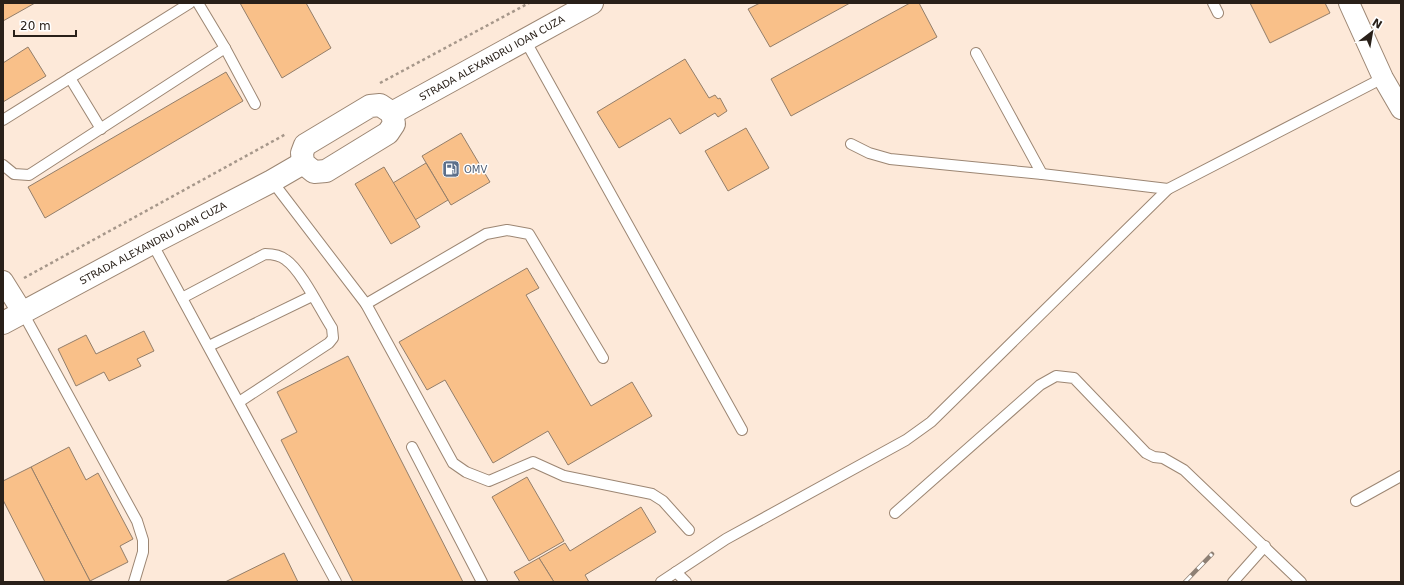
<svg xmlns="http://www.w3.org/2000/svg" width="1404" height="585" font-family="'DejaVu Sans',sans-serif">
  <rect width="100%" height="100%" fill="#fde9d9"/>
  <g fill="#f9c089" stroke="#937e6a">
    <path d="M3,3h32l-32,18z"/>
    <path d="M240,3h66l25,45 -49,30z"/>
    <path d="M760,3h90l-80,44 -22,-38z"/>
    <path d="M910,3h9l18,34 -146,79 -20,-37z"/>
    <path d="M1250,3h75l5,10 -60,30z"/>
    <path d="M28,47l18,29 -43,26v-39z"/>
    <path d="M685,59l24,39 6,-3 3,4 2,-1 7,13 -9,6 -3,-4 -35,21 -10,-16 -51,30 -22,-36z"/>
    <path d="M226,72l17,29 -198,117 -17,-31z"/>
    <path d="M746,128l23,40 -41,23 -23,-40z"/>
    <path d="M461,133l29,49 -39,23 -29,-49z"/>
    <path d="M426,163l22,37 -33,20 -22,-37z"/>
    <path d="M384,167l36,60 -29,17 -36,-60z"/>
    <path d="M527,268l12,20 -13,7 65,111 41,-24 20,34 -84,49 -20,-34 -55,32 -48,-83 -18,10 -28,-48z"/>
    <path d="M144,331l10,20 -17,8 4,7 -32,15 -5,-9 -28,14 -18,-37 28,-14 10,19z"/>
    <path d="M348,356l115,226h-110l-72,-142 16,-8 -20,-40z"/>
    <path d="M69,447l17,33 12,-7 35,66 -13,7 8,16 -38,19 -59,-114z"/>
    <path d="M31,467l59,114 -2,1h-43l-42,-82v-19z"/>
    <path d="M527,477l37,64 -35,20 -37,-64z"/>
    <path d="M641,507l15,25 -71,43 4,7h-35l-15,-24 26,-15 5,8z"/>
    <path d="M284,553l14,29h-73z"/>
    <path d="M539,558l15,24h-34l-6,-10z"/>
  </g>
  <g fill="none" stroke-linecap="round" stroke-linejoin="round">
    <defs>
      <g id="service">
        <path d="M198,3l27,45 30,56"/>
        <path d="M1213,3l5,10"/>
        <path d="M525,40l217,390"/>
        <path d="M976,53l66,121"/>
        <path d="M70,78l31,51"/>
        <path d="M3,120l187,-117"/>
        <path d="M851,144l18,9 21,6 152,15 126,15"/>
        <path d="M3,165l11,9 15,1 196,-127"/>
        <path d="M272,181l94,123 120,-70 21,-4 22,4 74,124"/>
        <path d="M152,243l184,339"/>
        <path d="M182,298l83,-44c8,0 15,1 21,6 15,10 35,51 46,68l1,10 -4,5 -90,59"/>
        <path d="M366,304l87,159 13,9 23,9 44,-19 31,14 88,18 11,7 26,29"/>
        <path d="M23,313l114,208 6,19v12l-9,30"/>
        <path d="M209,346l103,-50"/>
        <path d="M412,447l70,135"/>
        <path d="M1356,501l45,-25"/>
        <path d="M895,513l145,-128 16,-9 18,2 72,75 8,4 9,1 21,12 117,112"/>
        <path d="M676,572l10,10"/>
        <path d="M661,582l65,-43 180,-99 25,-18 237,-233 215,-111"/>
        <path d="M1233,582l32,-36"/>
      </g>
      <g id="minor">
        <path d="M1349,3l34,75 18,31"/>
        <path d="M3,281l20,32"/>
      </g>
      <g id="primary">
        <path d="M380,105l12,8 2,11 -6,9 -62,38 -12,1 -11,-9 -1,-10 3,-8 65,-39z"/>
        <path d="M392,113l200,-110"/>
        <path d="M3,323l149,-80 120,-62 31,-18"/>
      </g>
    </defs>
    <use href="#service" stroke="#9c8673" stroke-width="12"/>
    <use href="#minor" stroke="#9c8673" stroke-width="22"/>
    <use href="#primary" stroke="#9c8673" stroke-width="24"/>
    <g stroke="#a6978a" stroke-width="2.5" stroke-dasharray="3 3" stroke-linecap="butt">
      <path d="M380,83l149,-80"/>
      <path d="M24,278l262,-144"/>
    </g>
    <use href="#service" stroke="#fff" stroke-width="10"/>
    <use href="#minor" stroke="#fff" stroke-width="20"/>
    <use href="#primary" stroke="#fff" stroke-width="22"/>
    <defs>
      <path id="rail" d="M1185,582l27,-28"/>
    </defs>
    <use href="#rail" stroke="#8e8074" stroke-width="4.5"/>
    <use href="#rail" stroke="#fff" stroke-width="3" stroke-dasharray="9" stroke-linecap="butt"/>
  </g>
  <defs>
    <symbol id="fuel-square" viewBox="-11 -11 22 22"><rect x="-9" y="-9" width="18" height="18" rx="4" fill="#5c6f8a" stroke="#fff"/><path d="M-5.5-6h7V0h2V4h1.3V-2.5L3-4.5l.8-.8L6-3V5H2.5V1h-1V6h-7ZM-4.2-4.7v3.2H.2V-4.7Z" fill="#fff"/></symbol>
  </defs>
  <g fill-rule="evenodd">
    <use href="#fuel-square" x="441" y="159" width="20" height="20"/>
  </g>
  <g text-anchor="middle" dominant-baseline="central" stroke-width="3" stroke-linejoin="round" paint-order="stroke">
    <g font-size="10" fill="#292019" stroke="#fff">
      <text transform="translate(492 58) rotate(-29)">STRADA ALEXANDRU IOAN CUZA</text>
      <text transform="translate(153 243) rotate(-28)">STRADA ALEXANDRU IOAN CUZA</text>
    </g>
    <g font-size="10" fill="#4e5e75" stroke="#fff" text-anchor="start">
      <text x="464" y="169">OMV</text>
    </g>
  </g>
  <rect width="1404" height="585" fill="none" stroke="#292019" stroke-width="8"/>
  <g transform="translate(1372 32) rotate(31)" stroke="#ffffff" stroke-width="3" paint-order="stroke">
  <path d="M0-3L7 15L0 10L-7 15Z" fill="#292019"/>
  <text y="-6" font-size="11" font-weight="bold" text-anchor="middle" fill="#292019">N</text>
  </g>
  <path d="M14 30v6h62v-6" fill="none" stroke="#292019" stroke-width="2"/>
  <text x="20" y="30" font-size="12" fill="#292019" stroke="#ffffff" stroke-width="3" paint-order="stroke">20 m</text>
</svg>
